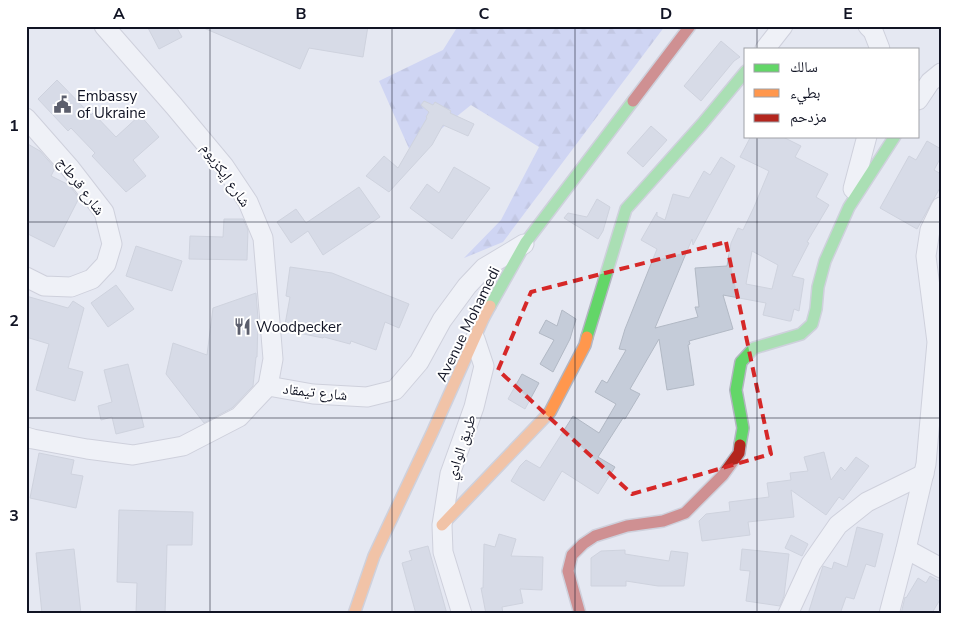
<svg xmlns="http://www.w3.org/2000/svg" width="967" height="640" font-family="'Nunito Sans','Noto Naskh Arabic',sans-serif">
  <defs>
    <pattern id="forest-firs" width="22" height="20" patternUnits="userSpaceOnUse" patternTransform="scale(1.25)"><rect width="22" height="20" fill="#b3bef4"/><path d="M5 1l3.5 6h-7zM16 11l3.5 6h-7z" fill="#99a2d1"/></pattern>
  </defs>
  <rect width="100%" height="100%" fill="#e5e8f2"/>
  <path fill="url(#forest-firs)" d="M458,26h207l-162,216 -39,16 37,-38 38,-73 -68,-42 -60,48 -32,-72 64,-31z"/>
  <g fill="#c5ccd9" stroke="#b2b9c5" fill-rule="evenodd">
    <path d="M147,26h29l6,11 -23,12z"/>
    <path d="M199,26h169l-5,31 -54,-9 -9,21z"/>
    <path d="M721,41l19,16 -6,4 -33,40 -17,-15z"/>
    <path d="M57,80l34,35 2,-2 23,24 24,-22 19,22 -26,23 13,16 -20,16 -34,-36 3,-3 -24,-25 -3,3 -30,-32z"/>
    <path d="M424,101l9,4 2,-3 16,9 -1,2 24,11 -6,12 -25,-11 -11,20 -43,47 -23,-16 18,-20 14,12 29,-50 -1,-1 3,-5 -8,-7z"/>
    <path d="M651,126l16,14 -24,27 -16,-14z"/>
    <path d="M751,136h30l20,10 -6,11 33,17 -12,23 13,8 -22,37 2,1 -17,33 12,3 -5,32 -5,-2 -3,12h-2l-26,-6 3,-12 -43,-8 10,34 -44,12 1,3 -2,1 6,40 -27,5 -8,-51 -29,50 10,5 -15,25 -2,-1 -25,39 17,10 -17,27 -36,-23 -18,30 -33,-20 9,-15 6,-6 14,8 33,-52 26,17 17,-29 -21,-12 7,-12 5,3 19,-33 -7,-1 6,-20 32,-80 -16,-9 16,-28v4l8,4 8,-26 16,4 15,-27 6,4 11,-18 14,9 -42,79 -1,-6 -37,89 43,-11 -3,-10h4l-4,-39 32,-2 4,-23 7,-15 5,2 11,-23 15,-36 -29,-14zM752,251l26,14 -6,24 -26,-5z"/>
    <path d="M927,141l14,8v8l-7,13 7,4v12l-24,43 -37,-21 29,-52 7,4z"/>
    <path d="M26,143l14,8 15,17 -4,8 18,9 10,13 -25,49 -28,-14z"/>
    <path d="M454,167l36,21 -38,51 -42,-31 17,-24 12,9z"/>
    <path d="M359,187l21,30 -57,38 -15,-24 -17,12 -14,-21 19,-13 10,14z"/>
    <path d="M597,199l13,8 -7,24 -5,8 -34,-21 4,-5 19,4z"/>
    <path d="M224,219h19l5,11 -1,30 -58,-1 1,-23 33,1z"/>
    <path d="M136,246l46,15 -10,30 -46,-15z"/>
    <path d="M290,267l42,6 77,31 -10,24 -14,-6 -9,28 -25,-9 -1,3 -26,-7 -1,1 -39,-8 6,-33 -4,-1z"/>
    <path d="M116,285l18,24 -26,18 -17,-24z"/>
    <path d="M256,293l2,26 -1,38h-1l-3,29 -21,22 -28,15 -38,-49 7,-31 34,12 6,-47z"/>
    <path d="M26,296l42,12 5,-7 11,7 -16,60 15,4 -8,29 -39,-11 13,-46 -23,-7z"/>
    <path d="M562,310l14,9 -6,20 -17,33 -13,-8 14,-24 -15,-7 7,-13 11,6z"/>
    <path d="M128,364l16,63 -28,7 -4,-17 -11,3 -3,-14 14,-4 -8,-32z"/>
    <path d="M522,374l17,9 -14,26 -17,-10z"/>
    <path d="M824,452l7,28 10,-13 4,4 11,-14 13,9 -26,34 -4,-3 -13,18 -35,-25 3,27 -46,5 2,13 -48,6 -3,-20 7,-7 24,-3 -1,-9 40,-5 -2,-14 24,-3 -1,-7 18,-2 -4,-14z"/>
    <path d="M39,453l35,7 -3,14 12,2 -7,32 -46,-10z"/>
    <path d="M119,510l74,2 -1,33h-25l-2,69h-29l1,-31 -20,-1z"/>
    <path d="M857,527l26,7 -8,33 -9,-3 -12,35 -8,-2 -6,17h-32l15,-48 9,3 2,-7 13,5z"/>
    <path d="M499,534l17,5 -5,17 32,1 -1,33 -22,-1 3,14 -21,4 1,7h-17l-5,-26h2l1,-44 11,3z"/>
    <path d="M791,535l17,9 -6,12 -17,-8z"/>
    <path d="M428,546l19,68h-31l-14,-51 10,-3 -3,-9z"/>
    <path d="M74,549l7,65h-39l-6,-61z"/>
    <path d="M742,549l47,5 -5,42 -4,10 -34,-5 4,-30 -10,-1z"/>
    <path d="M625,550v4l44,7 2,-10 17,2 -4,33h-26l-32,-5v5h-35v-28l10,-7z"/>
    <path d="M930,576l11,6v16l-9,15 1,1h-32l4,-17 1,1 12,-20 8,5z"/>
  </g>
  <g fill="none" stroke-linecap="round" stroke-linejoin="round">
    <defs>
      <g id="street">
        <path d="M104,26l70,80 50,60 24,36 15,36 10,121 -5,27"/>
        <path d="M868,26l5,5 7,18"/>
        <path d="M765,49l18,-23"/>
        <path d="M918,100l12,-18 11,-9"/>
        <path d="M26,118l44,50 34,44 8,32 -6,20 -14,15 -21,8 -27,-1 -18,-9"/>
        <path d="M853,189l14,-53"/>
        <path d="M268,386l45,8 54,3 28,-7 24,-28 23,-42 25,-34 17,-18 40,-24"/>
        <path d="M26,437l7,2 54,10 46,6 50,-9 56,-29 29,-31"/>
        <path d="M906,549l35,19"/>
        <path d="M462,614l-19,-62 -1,-27 8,-51 24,-67 10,-41 -9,-27"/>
        <path d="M788,614l23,-50 27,-39 29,-23 57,-28"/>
        <path d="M889,614l17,-65 20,-85 11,-122 -11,-86 4,-26 11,-23"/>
      </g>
      <g id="fast">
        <path d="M490,306l36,-64 107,-141"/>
        <path d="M587,337l39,-128 76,-85 44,-53"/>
        <path d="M740,445l3,-17 -7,-38 5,-28 13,-14 47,-14 11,-10 4,-15 2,-22 7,-26 24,-54 46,-71"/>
      </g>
      <g id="slow">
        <path d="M442,525l108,-113 35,-67 2,-8"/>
        <path d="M354,614l20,-58 58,-123 51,-114 7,-13"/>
      </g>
      <g id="jam">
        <path d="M633,101l57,-75"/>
        <path d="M580,614l-12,-43 4,-16 11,-11 12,-8 32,-10 36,-5 22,-8 38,-38 16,-22 1,-8"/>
      </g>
    </defs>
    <use href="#street" stroke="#b2b5c1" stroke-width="21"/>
    <use href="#fast" stroke="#b2b5c1" stroke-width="14"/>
    <use href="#slow" stroke="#b2b5c1" stroke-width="14"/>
    <use href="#jam" stroke="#b2b5c1" stroke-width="14"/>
    <use href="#street" stroke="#fbfcfd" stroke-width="19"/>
    <use href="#fast" stroke="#63d668" stroke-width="11"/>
    <use href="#slow" stroke="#ff974d" stroke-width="11"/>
    <use href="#jam" stroke="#b3261e" stroke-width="11"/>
  </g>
  <path d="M0 0H967V640H0ZM726,242l45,212 -139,40 -134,-124 33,-78z" fill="#e5e8f2" fill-opacity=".55" fill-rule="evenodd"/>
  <path fill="none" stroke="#d62828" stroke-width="4" stroke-dasharray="10 6" stroke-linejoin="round" d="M726,242l45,212 -139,40 -134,-124 33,-78z"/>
  <path fill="none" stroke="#111424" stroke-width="1" stroke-opacity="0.55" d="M210,26v588M392,26v588M575,26v588M757,26v23M757,136v478M26,222h915M26,418h915"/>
  <defs>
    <symbol id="civic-bare" viewBox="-9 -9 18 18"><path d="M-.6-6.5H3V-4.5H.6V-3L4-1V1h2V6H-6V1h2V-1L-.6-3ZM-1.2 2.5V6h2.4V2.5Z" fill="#5b5e6c" stroke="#fff" stroke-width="2.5" paint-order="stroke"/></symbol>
    <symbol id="restaurant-bare" viewBox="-9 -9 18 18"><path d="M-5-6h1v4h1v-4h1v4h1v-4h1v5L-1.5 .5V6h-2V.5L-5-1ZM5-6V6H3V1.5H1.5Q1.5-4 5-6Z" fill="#5b5e6c" stroke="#fff" stroke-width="2.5" paint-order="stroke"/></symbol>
  </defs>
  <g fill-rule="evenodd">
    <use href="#civic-bare" x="50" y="92" width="25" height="25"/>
    <use href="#restaurant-bare" x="230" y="314" width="25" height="25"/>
  </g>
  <g text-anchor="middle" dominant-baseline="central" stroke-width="4" stroke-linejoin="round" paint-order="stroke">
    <g font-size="15" fill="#111424" stroke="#fff" text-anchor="start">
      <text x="77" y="96">Embassy<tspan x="77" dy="17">of Ukraine</tspan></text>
      <text x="256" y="327">Woodpecker</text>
    </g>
    <g font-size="15" fill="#111424" stroke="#fff">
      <text transform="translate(226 175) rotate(55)">شارع إيكزيوم</text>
      <text transform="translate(81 186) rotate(53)">شارع قرطاج</text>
      <text transform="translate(468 324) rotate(-64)">Avenue Mohamedi</text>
      <text transform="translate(315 392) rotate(6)">شارع تيمقاد</text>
      <text transform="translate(461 447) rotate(-72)">طريق الوادي</text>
    </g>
  </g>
  <rect width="967" height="640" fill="none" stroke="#ffffff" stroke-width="55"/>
  <rect x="744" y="48" width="175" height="90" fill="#ffffff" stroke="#a0a1a7"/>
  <rect x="754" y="64" width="25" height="8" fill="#63d668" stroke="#a0a1a7"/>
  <text x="790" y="72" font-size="15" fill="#111424">سالك</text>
  <rect x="754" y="89" width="25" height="8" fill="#ff974d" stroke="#a0a1a7"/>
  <text x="790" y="98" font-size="15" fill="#111424">بطيء</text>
  <rect x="754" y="114" width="25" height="8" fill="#b3261e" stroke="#a0a1a7"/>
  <text x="790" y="122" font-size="15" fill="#111424">مزدحم</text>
  <rect x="28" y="28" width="912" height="584" fill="none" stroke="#111424" stroke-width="2"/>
  <g font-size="16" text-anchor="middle" font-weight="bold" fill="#111424">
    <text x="119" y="19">A</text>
    <text x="301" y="19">B</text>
    <text x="484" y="19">C</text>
    <text x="666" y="19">D</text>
    <text x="848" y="19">E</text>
    <text x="14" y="131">1</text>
    <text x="14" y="326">2</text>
    <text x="14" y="521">3</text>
  </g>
</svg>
